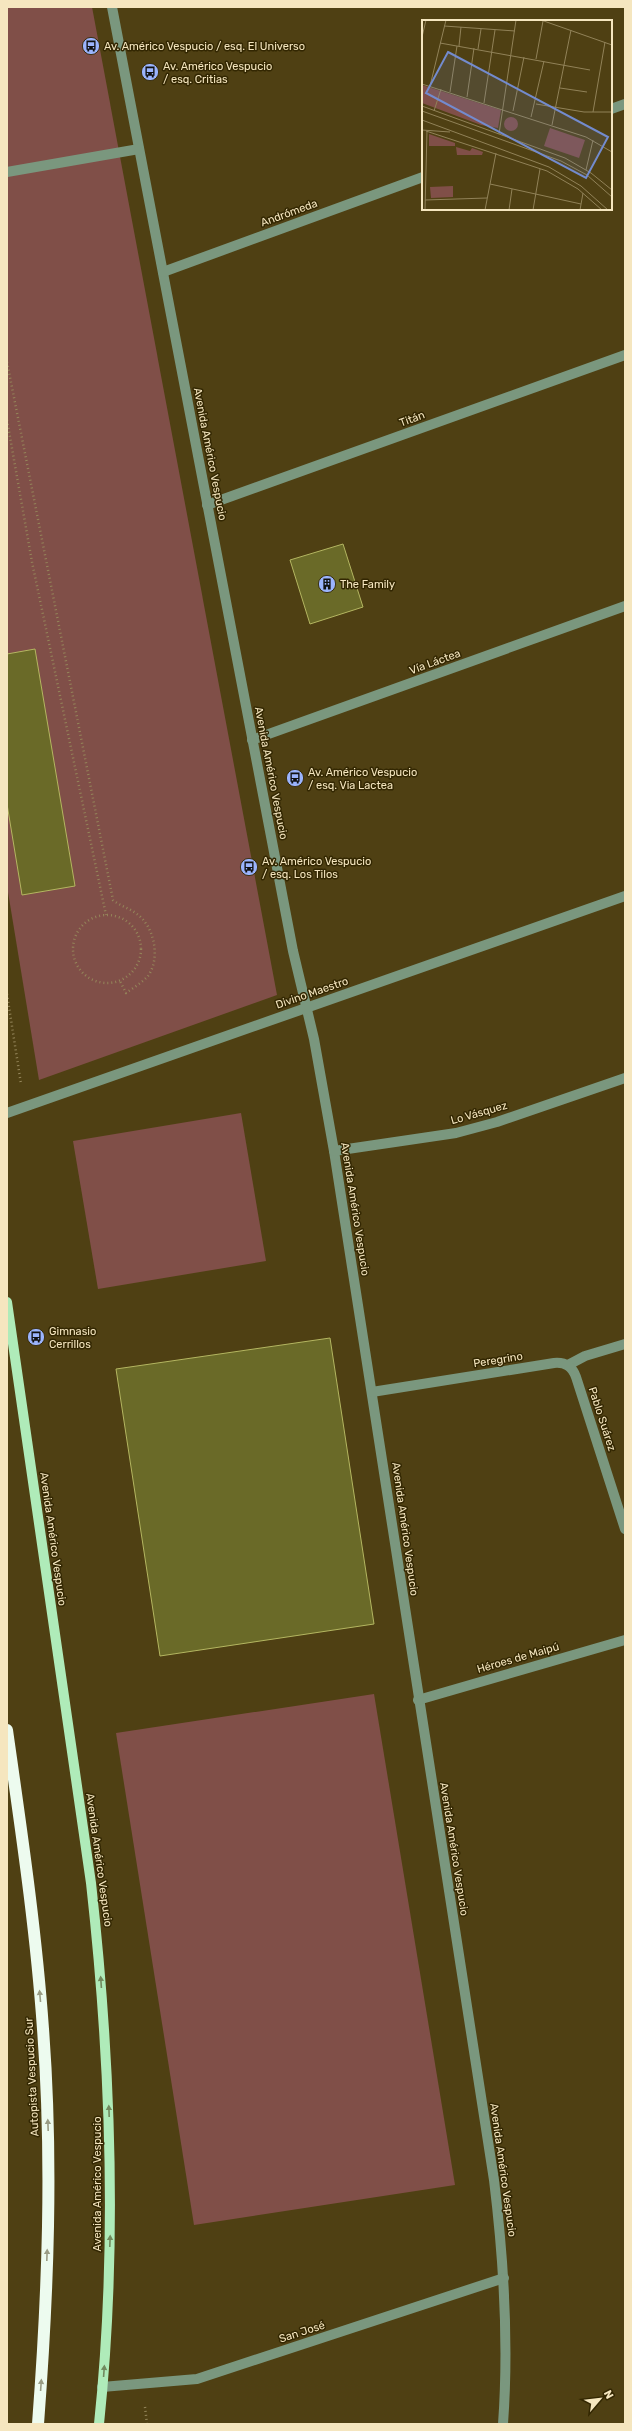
<svg xmlns="http://www.w3.org/2000/svg" width="632" height="2431" font-family="Rubik,sans-serif">
  <rect width="100%" height="100%" fill="#4f4013"/>
  <g fill="#804f48">
    <path d="M7,7h85l185,988 -238,85 -32,-194z"/>
    <path d="M241,1113l25,148 -168,28 -25,-148z"/>
    <path d="M374,1694l81,491 -261,40 -78,-492z"/>
  </g>
  <g fill="#6a6a28" stroke="#b4b661">
    <path d="M343,544l20,63 -53,17 -20,-64z"/>
    <path d="M35,649l40,237 -53,9 -15,-91v-150z"/>
    <path d="M330,1338l44,286 -214,32 -44,-287z"/>
  </g>
  <g fill="none" stroke-linecap="round" stroke-linejoin="round">
    <g stroke="#94855a" stroke-width="2.5" stroke-dasharray="1 3" stroke-linecap="butt">
      <path d="M7,362l106,538c7,6 16,8 24,14 17,12 24,44 11,62 -5,6 -15,12 -22,17l-6,-12"/>
      <path d="M7,420l25,142 74,353"/>
      <circle cx="107" cy="949" r="34"/>
      <path d="M7,994l14,90"/>
      <path d="M145,2407l2,17"/>
    </g>
    <g stroke="#7a977e" stroke-width="10">
      <path d="M112,7l181,944 21,88 20,112 160,1029c10,82 15,162 9,244"/>
      <path d="M611,109l14,-5"/>
      <path d="M7,172l132,-23"/>
      <path d="M163,272l260,-95"/>
      <path d="M207,505l418,-150"/>
      <path d="M252,740l373,-134"/>
      <path d="M7,1113l618,-217"/>
      <path d="M334,1151l122,-18 41,-11 128,-44"/>
      <path d="M568,1365l17,-9 40,-12"/>
      <path d="M372,1392l182,-29c11,-1 18,3 22,14l49,152"/>
      <path d="M418,1700l207,-60"/>
      <path d="M102,2387l95,-8 307,-101"/>
    </g>
    <path stroke="#afebb9" stroke-width="10" d="M7,1302l84,581c20,180 27,360 8,541"/>
    <path stroke="#edfbef" stroke-width="12" d="M7,1730c14,99 29,199 36,299 10,132 5,263 -5,395"/>
  </g>
  <defs><path id="oneway-solid" d="M-6-.8H1V-3.2L6.5 0L1 3.2V.8H-6Z"/></defs>
  <g fill="#71895e">
    <use href="#oneway-solid" transform="translate(101 1982) rotate(-94)"/>
    <use href="#oneway-solid" transform="translate(109 2111) rotate(-92)"/>
    <use href="#oneway-solid" transform="translate(110 2241) rotate(-88)"/>
    <use href="#oneway-solid" transform="translate(104 2371) rotate(-86)"/>
  </g>
  <g fill="#999c84">
    <use href="#oneway-solid" transform="translate(40 1996) rotate(-95)"/>
    <use href="#oneway-solid" transform="translate(48 2125) rotate(-92)"/>
    <use href="#oneway-solid" transform="translate(47 2255) rotate(-88)"/>
    <use href="#oneway-solid" transform="translate(41 2385) rotate(-86)"/>
  </g>
  <defs>
    <symbol id="bus-disc" viewBox="-11 -11 22 22"><circle r="9.5" fill="#9bb4fd" stroke="#332702"/><path d="M-5-6H5V4H4V6H2V4H-2V6H-4V4H-5ZM-3.5-4V0h7V-4ZM-3.5 1.2v1.5H-2V1.2ZM2 1.2v1.5H3.5V1.2Z" fill="#111"/></symbol>
    <symbol id="building-disc" viewBox="-11 -11 22 22"><circle r="9.5" fill="#9bb4fd" stroke="#332702"/><path d="M-4-6H4V6H1V3H-1V6H-4ZM-2.5-4.3h1.7v1.8h-1.7ZM.8-4.3h1.7v1.8H.8ZM-2.5-1h1.7V.8h-1.7ZM.8-1h1.7V.8H.8Z" fill="#111"/></symbol>
  </defs>
  <g fill-rule="evenodd">
    <use href="#bus-disc" x="81" y="36" width="20" height="20"/>
    <use href="#bus-disc" x="140" y="62" width="20" height="20"/>
    <use href="#building-disc" x="317" y="574" width="20" height="20"/>
    <use href="#bus-disc" x="285" y="768" width="20" height="20"/>
    <use href="#bus-disc" x="239" y="857" width="20" height="20"/>
    <use href="#bus-disc" x="26" y="1327" width="20" height="20"/>
  </g>
  <g text-anchor="middle" dominant-baseline="central" stroke-width="3" stroke-linejoin="round" paint-order="stroke">
    <g font-size="11" fill="#f5e6bf" stroke="#332702" text-anchor="start">
      <text x="104" y="46">Av. Américo Vespucio / esq. El Universo</text>
      <text x="163" y="66">Av. Américo Vespucio<tspan x="163" dy="13">/ esq. Critias</tspan></text>
      <text x="340" y="584">The Family</text>
      <text x="308" y="772">Av. Américo Vespucio<tspan x="308" dy="13">/ esq. Via Lactea</tspan></text>
      <text x="262" y="861">Av. Américo Vespucio<tspan x="262" dy="13">/ esq. Los Tilos</tspan></text>
      <text x="49" y="1331">Gimnasio<tspan x="49" dy="13">Cerrillos</tspan></text>
    </g>
    <g font-size="11" fill="#f5e6bf" stroke="#332702">
      <text transform="translate(289 213) rotate(-20)">Andrómeda</text>
      <text transform="translate(412 419) rotate(-20)">Titán</text>
      <text transform="translate(210 454) rotate(79)">Avenida Américo Vespucio</text>
      <text transform="translate(435 662) rotate(-20)">Vía Láctea</text>
      <text transform="translate(271 773) rotate(79)">Avenida Américo Vespucio</text>
      <text transform="translate(312 993) rotate(-19)">Divino Maestro</text>
      <text transform="translate(479 1113) rotate(-16)">Lo Vásquez</text>
      <text transform="translate(355 1209) rotate(81)">Avenida Américo Vespucio</text>
      <text transform="translate(498 1360) rotate(-9)">Peregrino</text>
      <text transform="translate(602 1419) rotate(72)">Pablo Suárez</text>
      <text transform="translate(405 1529) rotate(82)">Avenida Américo Vespucio</text>
      <text transform="translate(53 1539) rotate(82)">Avenida Américo Vespucio</text>
      <text transform="translate(518 1658) rotate(-16)">Héroes de Maipú</text>
      <text transform="translate(454 1849) rotate(81)">Avenida Américo Vespucio</text>
      <text transform="translate(99 1860) rotate(82)">Avenida Américo Vespucio</text>
      <text transform="translate(32 2077) rotate(-93)">Autopista Vespucio Sur</text>
      <text transform="translate(503 2170) rotate(82)">Avenida Américo Vespucio</text>
      <text transform="translate(97 2184) rotate(-90)">Avenida Américo Vespucio</text>
      <text transform="translate(302 2332) rotate(-18)">San José</text>
    </g>
  </g>
  <g transform="translate(422 20)">
    <rect width="190" height="190" fill="#4f4013"/>
    <path d="M0,65l79,25 -3,18 -17,-3 -59,-22zM82 104a7 7 0 1 1 14 0a7 7 0 1 1-14 0ZM128,108l35,12 -6,18 -35,-12zM7,114l26,9v3h-26zM34,127l14,4 2,-3 11,4 -1,3h-25zM31,166v11l-22,1 -1,-11z" fill="#804f48"/>
    <path fill="none" stroke="#918258" stroke-width="1" d="M119,0l71,25M22,6l71,5M0,17l4,-17M18,23l150,27M37,26l2,-19M56,29l3,-20M114,39l7,-38M0,64l164,53 26,15M8,66l16,-66M138,68l27,4M28,72l7,-46M45,77l7,-49M62,83l11,-73M114,84l48,8h28M0,86l143,52 26,15 21,17M0,91l139,50 26,14 25,22M12,91l7,-22M91,91l11,-54M171,92l12,-70M109,97l13,-56M0,100l127,47 32,19 27,24M130,105l19,-95M0,110l28,2M4,111l121,40 31,18 24,21M77,114l17,-114M164,150l7,-30M68,164l91,20M3,180l62,-2M3,190l2,-79M63,190l11,-57M87,190l3,-21M111,190l7,-41M158,190l3,-17"/>
    <path fill="#738bce" fill-opacity="0.15" stroke="#738bce" stroke-width="2" d="M26,32l160,85 -22,41 -160,-85z"/>
    <rect width="190" height="190" fill="none" stroke="#f5e6bf" stroke-width="2"/>
  </g>
  <rect width="632" height="2431" fill="none" stroke="#f5e6bf" stroke-width="16"/>
  <g transform="translate(600 2399) rotate(62)" stroke="#332702" stroke-width="3" paint-order="stroke">
  <path d="M0-3L7 15L0 10L-7 15Z" fill="#f5e6bf"/>
  <text y="-6" font-size="11" font-weight="bold" text-anchor="middle" fill="#f5e6bf">N</text>
  </g>
</svg>
